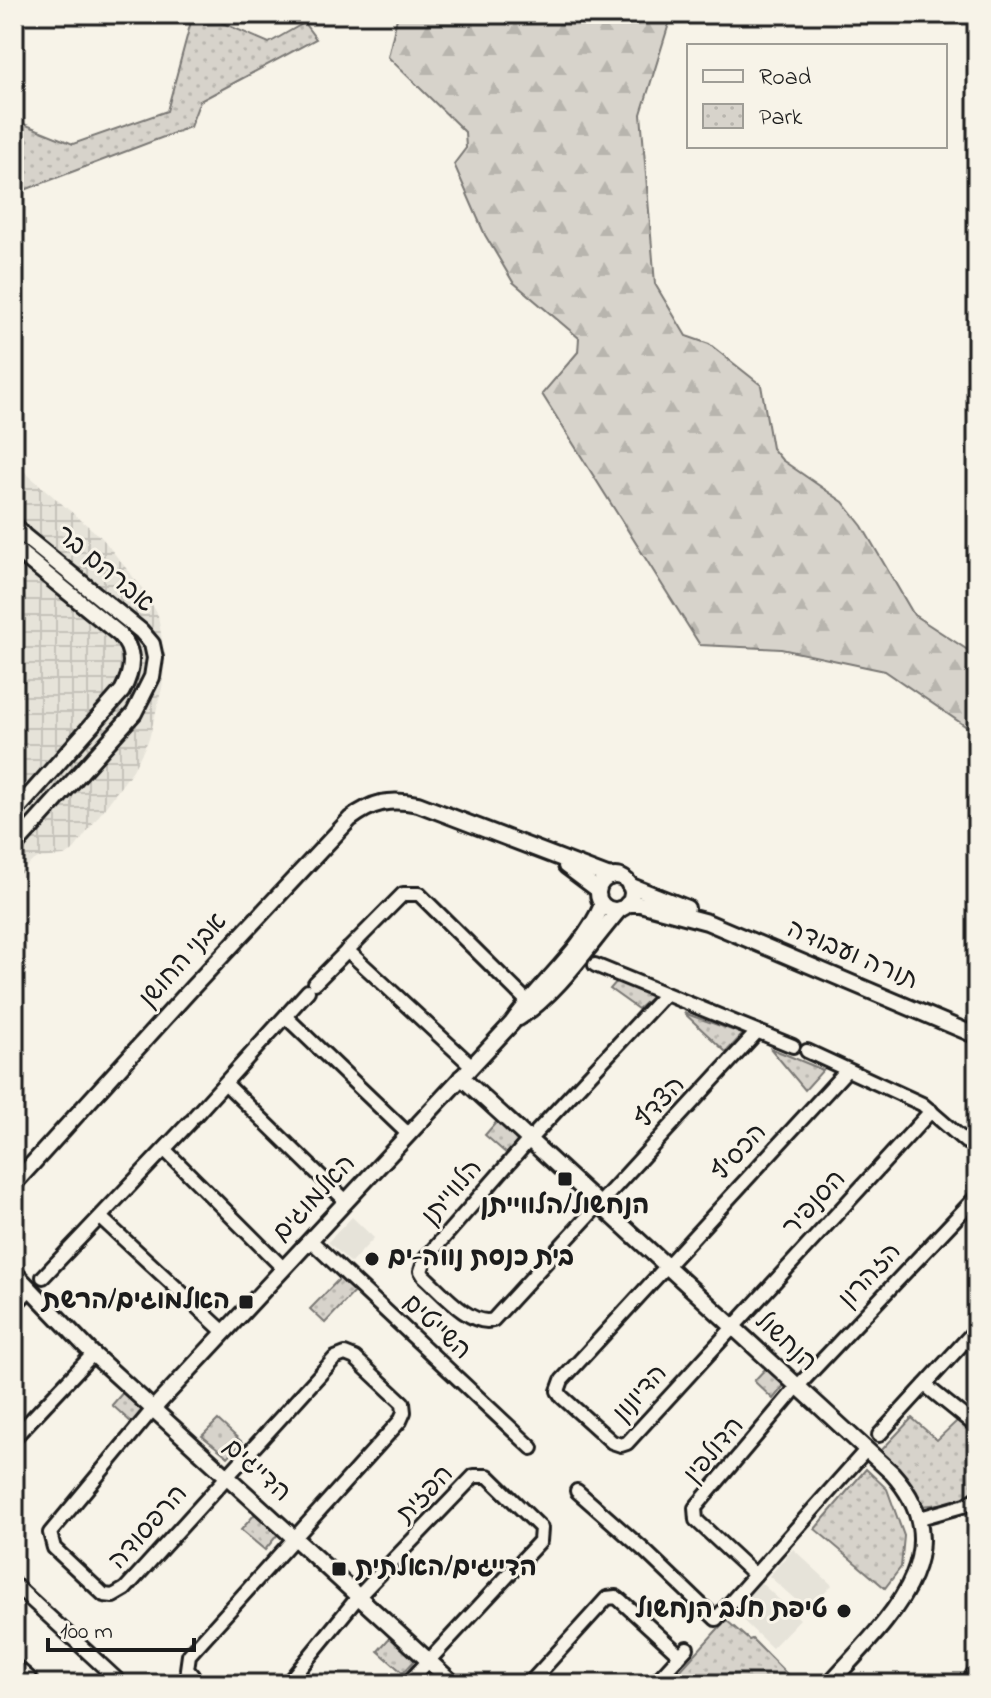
<svg xmlns="http://www.w3.org/2000/svg" width="991" height="1698" font-family="'Indie Flower','Playpen Sans Hebrew',sans-serif">
  <defs>
    <pattern id="industrial-grid" width="8" height="8" patternUnits="userSpaceOnUse" patternTransform="scale(2)"><rect width="8" height="8" fill="#e6e3d9"/><path d="M0 4h8M4 0v8" fill="none" stroke="#c5c2ba"/></pattern>
    <pattern id="forest-firs" width="22" height="20" patternUnits="userSpaceOnUse" patternTransform="scale(2)"><rect width="22" height="20" fill="#d7d3cb"/><path d="M5 1l3.5 6h-7zM16 11l3.5 6h-7z" fill="#b8b5ae"/></pattern>
    <pattern id="park-dots" width="8" height="8" patternUnits="userSpaceOnUse" patternTransform="scale(2)"><rect width="8" height="8" fill="#d7d3cb"/><path d="M2 2h.1M6 6h.1" fill="none" stroke="#b8b5ae" stroke-width="1.8" stroke-linecap="round"/></pattern>
  </defs>
  <rect width="100%" height="100%" fill="#f7f3e8"/>
  <filter id="ink" filterUnits="userSpaceOnUse"><feTurbulence type="fractalNoise" baseFrequency=".0125" numOctaves="2"/><feDisplacementMap in="SourceGraphic" scale="16" xChannelSelector="R" yChannelSelector="G"/><feConvolveMatrix kernelMatrix="1 2 1 2 8 2 1 2 1" color-interpolation-filters="sRGB"/></filter>
  <g filter="url(#ink)">
    <g fill="#e6e3d9">
      <path d="M352,1217l22,21 -23,25 -23,-21z"/>
      <path d="M793,1549l39,36 -24,26 -39,-35z"/>
      <path d="M760,1582l40,37 -28,29 -39,-37z"/>
    </g>
    <path fill="url(#industrial-grid)" d="M14,463l88,75 43,54 13,23 7,45 -3,28 -13,51 -16,31 -61,82 -8,4 -26,2 -8,5 -16,18z"/>
    <path fill="url(#forest-firs)" stroke="#7a7874" stroke-width="2" d="M401,14h271l-31,100 14,170 31,52 23,8 52,41 11,63 10,12 61,42 19,24 52,89 63,41v78l-92,-63 -104,-22 -81,-4 -158,-251 36,-42 1,-14 -66,-56 -28,-47 -31,-71 12,-16 -1,-16 -77,-75 9,-39z"/>
    <g fill="url(#park-dots)" stroke="#7a7874" stroke-width="2">
      <path d="M193,14h9l67,29 35,-20 12,16 -116,62 -10,26 -176,67v-74l59,24 94,-33z"/>
      <path d="M617,981l37,14 -16,14 -28,-20z"/>
      <path d="M684,1013l59,21 -17,18z"/>
      <path d="M770,1048l53,22 -18,20z"/>
      <path d="M499,1119l22,20 -14,15 -22,-19z"/>
      <path d="M343,1275l14,14 -32,34 -15,-14z"/>
      <path d="M768,1366l18,17 -13,16 -19,-18z"/>
      <path d="M125,1390l20,18 -13,15 -20,-18z"/>
      <path d="M912,1418l25,22 21,-20 19,16v51l-12,14 -43,5 -18,-27 -26,-25z"/>
      <path d="M218,1420l24,22 -14,15 -26,-21z"/>
      <path d="M866,1469l21,20 17,47 -3,31 -16,21 -70,-59z"/>
      <path d="M255,1514l23,20 -13,16 -24,-20z"/>
      <path d="M726,1620l23,20 3,-1 45,45h-129z"/>
      <path d="M392,1635l25,23 -14,15 -25,-22z"/>
    </g>
    <g fill="none" stroke-linecap="round" stroke-linejoin="round">
      <defs>
        <g id="minor">
          <path d="M14,16l3,-2"/>
          <path d="M347,950l125,116"/>
          <path d="M595,965l198,81"/>
          <path d="M315,983l88,-89h16l115,114"/>
          <path d="M665,994l-136,146 -104,119 -4,12 3,5c17,15 46,51 69,44l263,-287"/>
          <path d="M286,1017l122,117"/>
          <path d="M807,1051l115,53 44,38"/>
          <path d="M847,1070l-285,310 -4,11 4,6 50,45 9,3 6,-2 304,-332"/>
          <path d="M226,1084l120,117"/>
          <path d="M195,1116l113,-125"/>
          <path d="M165,1150l118,118"/>
          <path d="M976,1151l1,1"/>
          <path d="M101,1218l123,114"/>
          <path d="M310,1240l222,208"/>
          <path d="M43,1277l147,-155"/>
          <path d="M14,1306l15,-16"/>
          <path d="M925,1385l52,42"/>
          <path d="M153,1409l-103,124 4,15 50,47 9,1 12,-7 210,-231 10,-4 10,4 48,45 1,9 -4,9 -211,234 -2,14 12,15"/>
          <path d="M879,1435l98,-107"/>
          <path d="M14,1438l79,-84"/>
          <path d="M577,1491l68,60 71,68 150,-169"/>
          <path d="M920,1518l46,-13 11,-7"/>
          <path d="M755,1575l-59,-55 -1,-12 102,-121 180,-191"/>
          <path d="M14,1584l108,100"/>
          <path d="M14,1665l15,13 1,6"/>
          <path d="M287,1684l71,-87 116,-121h14l53,52 -1,13 -133,143"/>
          <path d="M529,1684l78,-86 9,-1 4,3 60,55"/>
          <path d="M654,1684l33,-36"/>
          <path d="M967,1684l10,-16"/>
        </g>
        <g id="tertiary">
          <path d="M14,524l10,12 117,95 11,13 3,14 -3,19 -18,36 -120,134"/>
          <path d="M14,548l105,86c17,17 14,37 3,57l-108,122"/>
          <path d="M566,866l32,24"/>
          <circle cx="615" cy="893" r="17"/>
          <path d="M629,885l58,23"/>
          <path d="M627,904h13l67,18 270,114"/>
          <path d="M519,1018c41,-27 69,-72 101,-109"/>
          <path d="M461,1077l431,396c73,81 -8,150 -63,211"/>
          <path d="M14,1184l178,-196 158,-169c22,-17 40,-21 68,-15l192,73"/>
          <path d="M14,1272l79,82 361,330"/>
          <path d="M153,1409l359,-386c28,-40 71,-73 90,-118"/>
        </g>
      </defs>
      <use href="#minor" stroke="#1c1c1c" stroke-width="18"/>
      <use href="#tertiary" stroke="#1c1c1c" stroke-width="20"/>
      <use href="#minor" stroke="#f7f3e8" stroke-width="12"/>
      <use href="#tertiary" stroke="#f7f3e8" stroke-width="14"/>
    </g>
  </g>
  <g fill="#1c1c1c" stroke="#f7f3e8" stroke-width="3">
    <rect x="557" y="1171" width="16" height="16" rx="4"/>
    <circle cx="372" cy="1259" r="8"/>
    <rect x="238" y="1294" width="16" height="16" rx="4"/>
    <rect x="331" y="1561" width="16" height="16" rx="4"/>
    <circle cx="844" cy="1611" r="8"/>
  </g>
  <g text-anchor="middle" dominant-baseline="central" stroke-width="6" stroke-linejoin="round" paint-order="stroke">
    <g font-size="26" fill="#1c1c1c" stroke="#f7f3e8">
      <text transform="translate(104 570) rotate(40)">אברהם בר</text>
      <text transform="translate(852 956) rotate(23)">תורה ועבודה</text>
      <text transform="translate(184 961) rotate(-48)">אבני החושן</text>
      <text transform="translate(661 1103) rotate(-47)">הצדף</text>
      <text transform="translate(740 1153) rotate(-47)">הכסיף</text>
      <text transform="translate(453 1193) rotate(-49)">הלווייתן</text>
      <text transform="translate(315 1199) rotate(-47)">האלמוגים</text>
      <text transform="translate(815 1204) rotate(-47)">הסנפיר</text>
      <text transform="translate(871 1276) rotate(-47)">הזהרון</text>
      <text transform="translate(436 1328) rotate(43)">השייטים</text>
      <text transform="translate(785 1343) rotate(43)">הנחשול</text>
      <text transform="translate(641 1394) rotate(-48)">הדיונון</text>
      <text transform="translate(715 1451) rotate(-50)">הדולפין</text>
      <text transform="translate(256 1471) rotate(42)">הדייגים</text>
      <text transform="translate(426 1495) rotate(-46)">הפזית</text>
      <text transform="translate(149 1528) rotate(-48)">הרפסודה</text>
    </g>
    <g font-size="26" font-weight="bold" fill="#1c1c1c" stroke="#f7f3e8" text-anchor="start">
      <text x="565" y="1207" text-anchor="middle">הנחשול/הלווייתן</text>
      <text x="388" y="1259">בית כנסת נווה-ים</text>
      <text x="230" y="1302" text-anchor="end">האלמוגים/הרשת</text>
      <text x="355" y="1569">הדייגים/האלתית</text>
      <text x="828" y="1611" text-anchor="end">טיפת חלב הנחשול</text>
    </g>
  </g>
  <rect width="991" height="1698" fill="none" stroke="#f7f3e8" stroke-width="48"/>
  <rect x="24" y="24" width="943" height="1650" fill="none" stroke="#1c1c1c" stroke-width="3" filter="url(#ink)"/>
  <rect x="687" y="44" width="260" height="104" fill="#f7f3e8" stroke="#9f9d96" stroke-width="2"/>
  <rect x="703" y="70" width="40" height="12" fill="#f7f3e8" stroke="#9f9d96" stroke-width="2"/>
  <text x="759" y="84" font-size="24" fill="#1c1c1c">Road</text>
  <rect x="703" y="104" width="40" height="24" fill="url(#park-dots)" stroke="#9f9d96" stroke-width="2"/>
  <text x="759" y="124" font-size="24" fill="#1c1c1c">Park</text>
  <path d="M48 1638v12h146v-12" fill="none" stroke="#1c1c1c" stroke-width="4"/>
  <text x="60" y="1638" font-size="24" fill="#1c1c1c" stroke="#f7f3e8" stroke-width="6" paint-order="stroke">100 m</text>
</svg>
